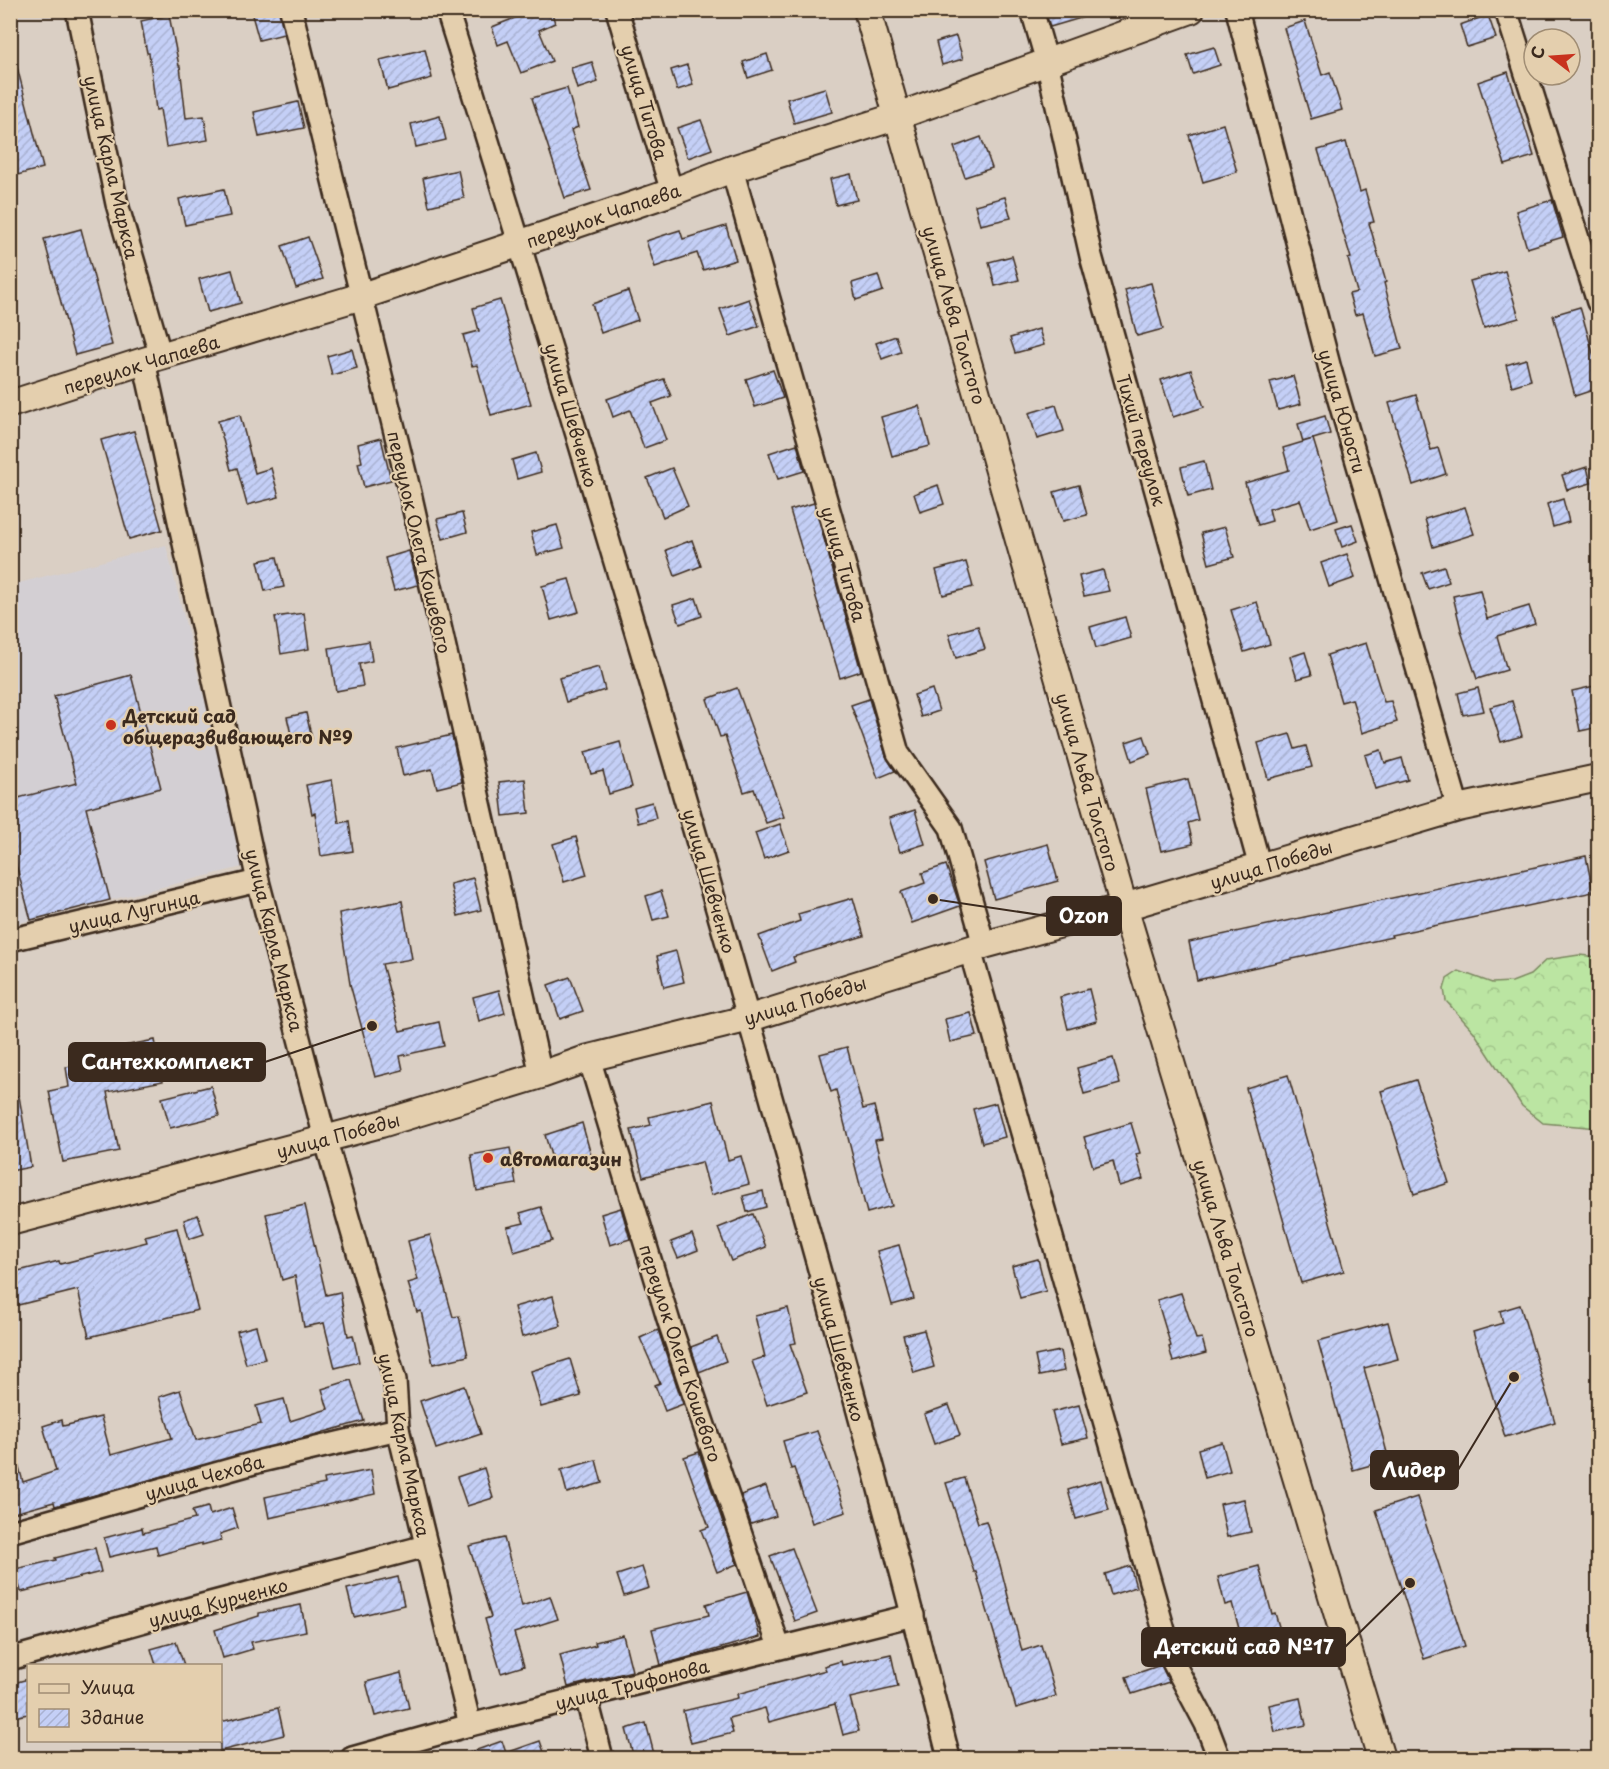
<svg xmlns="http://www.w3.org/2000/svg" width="1609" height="1769" font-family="'Playpen Sans',sans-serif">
  <defs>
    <pattern id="forest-crowns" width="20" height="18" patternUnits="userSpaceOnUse" patternTransform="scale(1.5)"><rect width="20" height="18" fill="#bbe5a2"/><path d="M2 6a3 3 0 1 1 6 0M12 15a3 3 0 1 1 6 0" fill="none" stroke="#a2c58b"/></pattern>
    <pattern id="building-hatch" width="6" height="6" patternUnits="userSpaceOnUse" patternTransform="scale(1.5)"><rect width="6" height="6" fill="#c4cff6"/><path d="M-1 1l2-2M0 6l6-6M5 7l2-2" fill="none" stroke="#a9b2d2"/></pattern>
  </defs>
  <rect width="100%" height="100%" fill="#dacfc4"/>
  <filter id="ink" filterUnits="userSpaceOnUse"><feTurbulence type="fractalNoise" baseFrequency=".0167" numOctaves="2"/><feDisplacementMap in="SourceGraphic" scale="12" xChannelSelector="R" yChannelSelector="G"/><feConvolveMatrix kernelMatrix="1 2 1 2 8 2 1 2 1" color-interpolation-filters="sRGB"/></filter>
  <g filter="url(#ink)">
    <path fill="#d3cfd3" d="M166,545l80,321 -235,59v-340z"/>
    <path fill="url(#forest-crowns)" stroke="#7b8860" stroke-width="1.5" d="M1579,955l19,2v171l-55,-5 -21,-17 -48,-74 -28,-31 -2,-12 3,-10 12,-8 33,12 20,-1 18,-7 16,-15z"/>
    <g fill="url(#building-hatch)" stroke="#3b2a1e" stroke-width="1.5">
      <path d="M270,10h9l5,24 -25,6 -7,-25z"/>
      <path d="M535,10h16l4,13 -16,7 13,31 -31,12 -13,-32 -10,4 -6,-18z"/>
      <path d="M1045,10h45l1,5 -41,12z"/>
      <path d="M169,15l10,51h1l6,52 18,-2 4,24 -42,7 -6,-38 -4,1 -7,-57h-2l-6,-32z"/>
      <path d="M1488,15l8,23 -29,9 -7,-22z"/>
      <path d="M1305,21l17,54 8,-3 12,38 -31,9 -27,-91z"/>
      <path d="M956,36l7,23 -21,6 -6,-23z"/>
      <path d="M1214,47l6,18 -27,9 -6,-19z"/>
      <path d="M425,49l7,29 -44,12 -8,-30z"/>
      <path d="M767,54l5,16 -24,8 -5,-16z"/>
      <path d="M592,62l6,20 -21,7 -6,-21z"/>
      <path d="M16,63l27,105 -33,9v-113z"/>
      <path d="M687,65l6,20 -16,5 -6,-20z"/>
      <path d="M1508,72l26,84 -29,9 -27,-83z"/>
      <path d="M567,88l11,39 -7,3 20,60 -26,8 -33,-100z"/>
      <path d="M825,88l7,24 -38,11 -7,-24z"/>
      <path d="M298,102l6,26 -45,9 -5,-25z"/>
      <path d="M440,116l6,24 -30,7 -5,-23z"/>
      <path d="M701,120l11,29 -24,9 -11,-30z"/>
      <path d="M1223,124l14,48 -34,10 -14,-47z"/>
      <path d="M981,137l11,31 -27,9 -11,-30z"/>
      <path d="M1346,142l14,50 5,-2 9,32 -5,1 17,59 -2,1 18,66 -27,7 -12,-43 -8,2 -6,-21 8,-2 -9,-33 3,-1 -33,-108z"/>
      <path d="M458,170l6,28 -35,8 -6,-28z"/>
      <path d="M851,174l6,26 -21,5 -6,-26z"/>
      <path d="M224,189l6,27 -45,9 -6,-26z"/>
      <path d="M1005,197l6,21 -31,7 -5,-20z"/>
      <path d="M1552,200l11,37 -36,11 -11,-37z"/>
      <path d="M726,226l10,34 -33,10 -6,-17 -42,14 -9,-26 34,-11 3,9z"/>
      <path d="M81,229l31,116 -37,10 -31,-116z"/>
      <path d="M308,237l15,42 -27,9 -14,-42z"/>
      <path d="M1012,256l7,24 -24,6 -6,-24z"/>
      <path d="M232,270l9,33 -33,9 -9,-33z"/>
      <path d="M1505,271l14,47 -35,10 -14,-47z"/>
      <path d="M878,275l5,16 -27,9 -4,-17z"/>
      <path d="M1151,283l12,46 -26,7 -12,-46z"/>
      <path d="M628,291l10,29 -37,13 -9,-29z"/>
      <path d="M749,299l10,27 -29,10 -10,-27z"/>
      <path d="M500,300l31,104 -40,11 -14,-50 -5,1 -9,-31 16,-4 -6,-23z"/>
      <path d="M1580,307l15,53 4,-1v29l-24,8 -22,-81z"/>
      <path d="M1039,329l5,16 -29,8 -5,-15z"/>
      <path d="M896,336l5,16 -19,7 -6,-16z"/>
      <path d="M352,349l5,19 -25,7 -5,-19z"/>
      <path d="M1526,359l5,21 -19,6 -6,-21z"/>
      <path d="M773,370l10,28 -28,9 -9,-28z"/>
      <path d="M1191,370l13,37 -31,10 -12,-37z"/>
      <path d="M1293,376l8,28 -23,6 -8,-28z"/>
      <path d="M664,379l7,17 -19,7 14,37 -22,8 -14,-38 -17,7 -6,-18z"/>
      <path d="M1416,395l15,55 7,-2 8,26 -33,11 -24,-82z"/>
      <path d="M1056,405l8,26 -27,8 -8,-26z"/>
      <path d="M919,406l11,40 -38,10 -11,-39z"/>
      <path d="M240,415l15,58 16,-5 8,29 -32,8 -10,-37 -6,2 -13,-49z"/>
      <path d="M1325,416l5,18 -27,8 -5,-18z"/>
      <path d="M134,431l28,99 -33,9 -28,-99z"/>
      <path d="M381,438l10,42 -27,7 -6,-24 4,-1 -4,-18z"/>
      <path d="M1313,439l25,81 -28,9 -10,-29 -31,9 3,12 -14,4 -13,-42 44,-13 -6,-22z"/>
      <path d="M797,444l7,27 -26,8 -9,-26z"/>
      <path d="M536,453l5,19 -24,7 -5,-19z"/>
      <path d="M1204,461l7,29 -23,6 -7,-29z"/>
      <path d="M1587,467l4,16 -24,7 -5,-15z"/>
      <path d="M672,468l16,38 -25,11 -16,-39z"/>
      <path d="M938,485l6,19 -24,8 -6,-18z"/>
      <path d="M1079,485l8,30 -24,6 -9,-29z"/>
      <path d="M1563,499l6,23 -16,5 -6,-23z"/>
      <path d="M814,503l47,168 -21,7 -50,-168z"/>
      <path d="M1465,507l9,27 -41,13 -8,-28z"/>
      <path d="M462,513l5,19 -24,7 -6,-20z"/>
      <path d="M1352,524l6,17 -16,6 -6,-18z"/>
      <path d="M557,525l7,23 -27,7 -6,-23z"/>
      <path d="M1225,527l9,30 -25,7 -8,-31z"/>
      <path d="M692,540l9,26 -26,10 -9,-26z"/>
      <path d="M409,551l9,34 -24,6 -9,-33z"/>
      <path d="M1347,554l8,24 -26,9 -8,-24z"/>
      <path d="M277,557l7,30 -19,4 -7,-30z"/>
      <path d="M966,562l7,25 -30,8 -7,-25z"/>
      <path d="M1444,566l5,16 -21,7 -6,-16z"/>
      <path d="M1103,570l6,21 -25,5 -5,-20z"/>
      <path d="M569,579l10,33 -28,8 -9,-34z"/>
      <path d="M1480,590l7,29 42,-13 6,18 -38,12 10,34 -30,9 -15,-45 -9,-38z"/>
      <path d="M696,598l6,18 -22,8 -7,-19z"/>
      <path d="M1257,602l13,42 -26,8 -13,-42z"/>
      <path d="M304,613l5,36 -28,5 -6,-37z"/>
      <path d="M1125,617l6,21 -35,10 -6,-21z"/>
      <path d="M978,626l7,23 -29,9 -7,-24z"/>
      <path d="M369,641l3,20 -13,3 4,22 -27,5 -7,-43z"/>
      <path d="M1366,643l18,59 7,-1 6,21 -35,11 -10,-34 -11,3 -14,-47z"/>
      <path d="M1305,652l7,23 -15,4 -7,-22z"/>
      <path d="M599,667l6,23 -39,12 -7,-24z"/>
      <path d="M131,675l30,113 -75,20 24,92 -79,20 -21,-78v-42l67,-17 -23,-87z"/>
      <path d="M1599,685v42l-19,4 -8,-40z"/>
      <path d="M737,688l47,129 -18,6 -12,-34 -10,3 -19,-56 -5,1 -13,-38z"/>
      <path d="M1478,688l6,23 -21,4 -5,-22z"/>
      <path d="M932,689l7,22 -18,6 -7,-22z"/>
      <path d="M869,699l17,57 9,15 -17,7 -27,-73z"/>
      <path d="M1512,701l10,35 -21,6 -11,-35z"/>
      <path d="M306,713l6,26 -19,4 -6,-26z"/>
      <path d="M1290,734l5,15 11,-3 6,21 -44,12 -10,-36z"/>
      <path d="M452,735l10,47 -25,6 -5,-19 -29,7 -6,-28z"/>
      <path d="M1144,736l6,18 -18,7 -6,-19z"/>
      <path d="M620,742l12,45 -23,7 -6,-23 -12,3 -6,-22z"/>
      <path d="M1381,750l4,13 17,-5 6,22 -33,9 -10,-34z"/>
      <path d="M525,779l4,34 -26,3 -4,-34z"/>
      <path d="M1188,779l10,41 -10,3 5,21 -32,7 -15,-62z"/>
      <path d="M332,780l7,43 10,-2 4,30 -32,5 -6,-43 -3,1 -6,-29z"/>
      <path d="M652,802l4,16 -18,5 -4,-16z"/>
      <path d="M915,810l10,34 -25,8 -11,-34z"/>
      <path d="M780,824l9,26 -25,9 -9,-26z"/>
      <path d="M576,837l11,38 -23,7 -11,-38z"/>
      <path d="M1048,844l10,37 -64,18 -10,-37z"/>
      <path d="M1586,856l7,36 -202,43 1,2 -195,43 -8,-38z"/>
      <path d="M946,865l14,41 -48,17 -11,-31 24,-9 -3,-10z"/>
      <path d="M473,878l8,32 -23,6 -8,-32z"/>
      <path d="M661,891l8,25 -16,4 -7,-24z"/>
      <path d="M853,898l11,38 -71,21 2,5 -23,9 -13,-35 41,-15 -2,-7z"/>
      <path d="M402,901l10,58 -30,5 18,67 39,-9 5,24 -44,10 3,14 -28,7 -25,-93 -11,-71z"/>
      <path d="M676,951l8,31 -20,5 -7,-31z"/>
      <path d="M570,977l13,34 -23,8 -12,-34z"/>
      <path d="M1089,989l8,32 -29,8 -8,-32z"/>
      <path d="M499,990l6,23 -26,8 -6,-24z"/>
      <path d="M971,1013l6,23 -27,6 -5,-23z"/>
      <path d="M155,1040l8,41 -56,11 12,59 -56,11 -14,-71 20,-4 -3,-20 32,-6 -1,-10z"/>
      <path d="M847,1047l16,62 11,-3 8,33 -7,1 17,66 -25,7 -31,-123 -5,2 -11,-38z"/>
      <path d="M1113,1058l7,26 -36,10 -7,-26z"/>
      <path d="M1288,1075l56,196 -43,12 -55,-195z"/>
      <path d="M1416,1080l33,103 -35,11 -33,-103z"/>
      <path d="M211,1086l8,30 -49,12 -8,-30z"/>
      <path d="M19,1096l12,71 -21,4v-74z"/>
      <path d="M713,1101l15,59 13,-4 8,28 -38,11 -9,-33 -59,15 -12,-47 20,-5 -2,-8z"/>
      <path d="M996,1103l9,34 -23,6 -9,-34z"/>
      <path d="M582,1123l9,32 -37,11 -9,-31z"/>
      <path d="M1131,1123l9,30 -4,1 7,25 -24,7 -6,-25 -20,6 -9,-30z"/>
      <path d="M510,1148l6,36 -39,7 -6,-36z"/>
      <path d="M763,1191l3,16 -19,5 -4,-16z"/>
      <path d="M305,1205l21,90 14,-3 8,44 5,-1 6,27 -24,6 -11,-45 -20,4 -9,-51 -13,4 -16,-66z"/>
      <path d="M541,1207l11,34 -38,11 -7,-25 17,-4 -4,-10z"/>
      <path d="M621,1208l9,31 -20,6 -9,-31z"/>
      <path d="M753,1214l13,33 -35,14 -13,-33z"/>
      <path d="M198,1215l6,19 -15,5 -5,-19z"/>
      <path d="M177,1228l21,82 -109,27 -11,-47 -60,15 -8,-32 49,-12 1,3 87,-22 -2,-6z"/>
      <path d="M692,1234l6,16 -20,8 -7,-16z"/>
      <path d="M430,1235l23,82 6,-1 9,40 -35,8 -12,-53 -4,1 -9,-29 10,-3 -10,-39z"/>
      <path d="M899,1245l15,54 -22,6 -15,-54z"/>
      <path d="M1038,1259l8,32 -26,7 -8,-32z"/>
      <path d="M1181,1293l15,46 6,-1 4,15 -33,9 -4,-15 2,-1 -14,-46z"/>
      <path d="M553,1296l8,30 -39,11 -8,-30z"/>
      <path d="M1520,1305l35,117 -50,15 -32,-105 30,-9 -3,-12z"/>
      <path d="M788,1308l8,35 -6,1 17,48 -40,13 -15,-44 13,-4 -10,-41z"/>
      <path d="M1388,1322l10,37 -34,9 25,92 -36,10 -35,-129z"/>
      <path d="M256,1326l9,33 -19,5 -9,-33z"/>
      <path d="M658,1330l25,74 -18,7 -10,-26 5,-2 -20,-45z"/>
      <path d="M924,1330l10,37 -20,6 -11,-38z"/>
      <path d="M717,1337l9,24 -27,11 -8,-25z"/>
      <path d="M1060,1351l4,20 -25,5 -4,-20z"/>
      <path d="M570,1359l11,37 -40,11 -10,-36z"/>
      <path d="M351,1380l13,41 -309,85 -1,-4 -44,12v-61l5,-1 8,30 33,-11 -13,-45 19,-6 1,6 38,-9 10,38 61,-17 -13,-41 21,-7 16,50 65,-16 -5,-18 28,-7 6,22 38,-12 -6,-20z"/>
      <path d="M464,1386l17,48 -45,15 -16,-48z"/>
      <path d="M949,1405l11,30 -26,9 -10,-30z"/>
      <path d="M1079,1405l9,33 -27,6 -9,-32z"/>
      <path d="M817,1431l29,81 -34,11 -18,-55 -3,1 -8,-28z"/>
      <path d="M1222,1442l8,29 -25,7 -7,-29z"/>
      <path d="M699,1452l38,112 -20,8 -16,-42 8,-3 -25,-70z"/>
      <path d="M596,1460l6,23 -35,10 -6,-23z"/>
      <path d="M484,1468l9,30 -26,8 -10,-29z"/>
      <path d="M371,1470l4,24 -106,24 -4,-21 60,-13 -1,-5z"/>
      <path d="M964,1478l14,45 8,-2 14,44 22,86 19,-6 15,51 -40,12 -40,-136h-2l-28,-89z"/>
      <path d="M1101,1480l8,30 -33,9 -8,-29z"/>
      <path d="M766,1486l10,30 -25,8 -10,-29z"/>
      <path d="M1417,1497l48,149 -41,13 -48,-149z"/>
      <path d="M1244,1499l7,33 -24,5 -7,-33z"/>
      <path d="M208,1507l2,8 22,-7 6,20 -18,6 1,6 -19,5v-2l-44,12 -2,-9 -47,11 -5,-19 38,-10 1,5 52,-14 -3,-8z"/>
      <path d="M504,1538l18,68 28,-10 8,23 -44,14 10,33 -23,7 -16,-54 6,-2 -22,-71z"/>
      <path d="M95,1548l6,24 -80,20 -6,-23 41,-9 -1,-2z"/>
      <path d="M792,1548l25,65 -22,8 -25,-65z"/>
      <path d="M1130,1566l6,21 -25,8 -6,-21z"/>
      <path d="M1259,1566l13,48 3,-1 10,34 -38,11 -15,-55 -7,2 -7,-28z"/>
      <path d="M642,1567l7,21 -25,8 -7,-21z"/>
      <path d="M398,1577l6,28 -50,12 -7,-28z"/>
      <path d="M747,1592l13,45 -99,28 -9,-36 57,-14 -3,-11z"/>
      <path d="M301,1605l5,26 -55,11 2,7 -30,9 -8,-28 44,-14v-3z"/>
      <path d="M623,1635l9,36 -64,16 -8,-32 36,-10 -1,-3z"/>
      <path d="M176,1642l8,23h-28l-5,-16z"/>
      <path d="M891,1654l7,33 -48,11 9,33 -16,4 -8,-31 -66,18 -4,-14 -36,10 4,15 -42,10 -8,-32 55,-13 -1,-4 89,-24 -2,-4 17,-5 1,4z"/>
      <path d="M1161,1665l8,17 -37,12 -6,-17z"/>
      <path d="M401,1673l8,35 -34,8 -9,-34z"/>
      <path d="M28,1679v35l-18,4v-34z"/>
      <path d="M1300,1698l6,27 -31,7 -6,-27z"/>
      <path d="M278,1708l6,27 -64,16v-29z"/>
      <path d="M646,1723l9,35h-21l-8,-29z"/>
      <path d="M502,1741l4,12 34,-12 6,17h-86v-2z"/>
    </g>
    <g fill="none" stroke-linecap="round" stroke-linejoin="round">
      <defs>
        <g id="minor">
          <path d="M77,10l40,194 44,153"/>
          <path d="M291,10l120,487 130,578"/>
          <path d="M447,10c72,227 139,455 207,683 104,353 205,708 295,1065"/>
          <path d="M617,10l55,182"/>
          <path d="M1032,10l15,52 44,194 169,611"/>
          <path d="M1237,10l93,359 128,439"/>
          <path d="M1506,10l92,292"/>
          <path d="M732,169l166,584 53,75 33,117"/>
          <path d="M144,361l114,520 67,257 70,242 3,49 72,296"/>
          <path d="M10,940l248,-59"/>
          <path d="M970,950l203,712 33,62 13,34"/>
          <path d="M589,1058l80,264 110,325"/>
          <path d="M10,1532l251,-71 137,-32"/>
          <path d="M10,1659l181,-51 235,-62"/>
          <path d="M586,1696l16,62"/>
          <path d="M352,1758l118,-33 443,-110"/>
        </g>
        <g id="tertiary">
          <path d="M867,10l257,897 257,851"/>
          <path d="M10,404l134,-43 218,-65 159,-53 151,-51 60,-23 166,-53 293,-106"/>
          <path d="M10,1222l371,-98 160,-49 48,-17 161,-40 234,-73 140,-38 334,-99 140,-30"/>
        </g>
      </defs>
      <use href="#minor" stroke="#3b2a1e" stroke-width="26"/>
      <use href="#tertiary" stroke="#3b2a1e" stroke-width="30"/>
      <use href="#minor" stroke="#e4cfae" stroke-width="21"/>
      <use href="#tertiary" stroke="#e4cfae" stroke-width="26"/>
    </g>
  </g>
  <g fill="#c8321e" stroke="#e4cfae" stroke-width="2">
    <circle cx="111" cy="725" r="6"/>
    <circle cx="488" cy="1158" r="6"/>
  </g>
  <g text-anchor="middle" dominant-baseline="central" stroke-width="4.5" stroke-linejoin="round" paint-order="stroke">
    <g font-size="18" fill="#3b2a1e" stroke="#e4cfae">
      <text transform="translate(645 102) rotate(73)">улица Титова</text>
      <text transform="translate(112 167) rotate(77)">улица Карла Маркса</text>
      <text transform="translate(603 215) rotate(-19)">переулок Чапаева</text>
      <text transform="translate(955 315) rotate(74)">улица Льва Толстого</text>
      <text transform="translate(141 364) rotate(-17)">переулок Чапаева</text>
      <text transform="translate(1343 411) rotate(74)">улица Юности</text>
      <text transform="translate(572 415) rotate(74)">улица Шевченко</text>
      <text transform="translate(1142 440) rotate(74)">Тихий переулок</text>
      <text transform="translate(420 542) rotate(77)">переулок Олега Кошевого</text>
      <text transform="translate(844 564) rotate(74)">улица Титова</text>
      <text transform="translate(1088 782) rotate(74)">улица Льва Толстого</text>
      <text transform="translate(1271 864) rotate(-17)">улица Победы</text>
      <text transform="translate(710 881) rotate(74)">улица Шевченко</text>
      <text transform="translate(134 911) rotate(-13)">улица Лугинца</text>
      <text transform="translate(275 940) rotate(76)">улица Карла Маркса</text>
      <text transform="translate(805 1000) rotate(-17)">улица Победы</text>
      <text transform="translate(338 1135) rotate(-15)">улица Победы</text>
      <text transform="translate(1227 1248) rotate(73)">улица Льва Толстого</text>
      <text transform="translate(840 1349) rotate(75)">улица Шевченко</text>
      <text transform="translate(681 1353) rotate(72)">переулок Олега Кошевого</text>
      <text transform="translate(405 1445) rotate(78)">улица Карла Маркса</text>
      <text transform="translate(204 1477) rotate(-16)">улица Чехова</text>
      <text transform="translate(218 1602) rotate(-15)">улица Курченко</text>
      <text transform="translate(632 1684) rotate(-14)">улица Трифонова</text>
    </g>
    <g font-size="18" font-weight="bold" fill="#3b2a1e" stroke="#e4cfae" text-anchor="start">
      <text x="123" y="715">Детский сад<tspan x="123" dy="21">общеразвивающего №9</tspan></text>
      <text x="500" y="1158">автомагазин</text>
    </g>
  </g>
  <path fill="none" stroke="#3b2a1e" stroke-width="2" d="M933 899L1047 916M372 1026L265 1062M1514 1377L1458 1470M1410 1583L1345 1647"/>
  <g fill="#3b2a1e" stroke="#e4cfae" stroke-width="2">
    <circle cx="933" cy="899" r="6"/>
    <circle cx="372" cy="1026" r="6"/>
    <circle cx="1514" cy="1377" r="6"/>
    <circle cx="1410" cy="1583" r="6"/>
  </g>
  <g fill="#3b2a1e" stroke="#3b2a1e" stroke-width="2">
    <rect x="1047" y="897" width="74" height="38" rx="6"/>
    <rect x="69" y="1043" width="196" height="38" rx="6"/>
    <rect x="1371" y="1451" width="87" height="38" rx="6"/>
    <rect x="1142" y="1628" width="203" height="38" rx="6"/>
  </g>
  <g font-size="20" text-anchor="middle" font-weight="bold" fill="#fff">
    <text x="1084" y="923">Ozon</text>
    <text x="167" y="1069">Сантехкомплект</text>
    <text x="1414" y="1477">Лидер</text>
    <text x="1244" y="1654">Детский сад №17</text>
  </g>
  <rect width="1609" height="1769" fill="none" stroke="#e4cfae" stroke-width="36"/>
  <rect x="18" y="18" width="1573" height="1733" fill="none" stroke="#3b2a1e" stroke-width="2" filter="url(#ink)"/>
  <rect x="27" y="1664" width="195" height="78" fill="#e4cfae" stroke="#a08d74" stroke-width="1.5"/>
  <rect x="39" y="1684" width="30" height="9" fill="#e4cfae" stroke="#a08d74" stroke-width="1.5"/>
  <text x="81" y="1694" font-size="18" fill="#3b2a1e">Улица</text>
  <rect x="39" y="1709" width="30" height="18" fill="url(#building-hatch)" stroke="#a08d74" stroke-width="1.5"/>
  <text x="81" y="1724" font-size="18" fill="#3b2a1e">Здание</text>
  <g transform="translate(1552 57) rotate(287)"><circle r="28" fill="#e4cfae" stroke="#a08d74" stroke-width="1.5"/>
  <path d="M0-4.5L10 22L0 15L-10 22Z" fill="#c8321e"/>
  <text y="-9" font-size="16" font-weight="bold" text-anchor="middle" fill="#3b2a1e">С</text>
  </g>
</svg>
